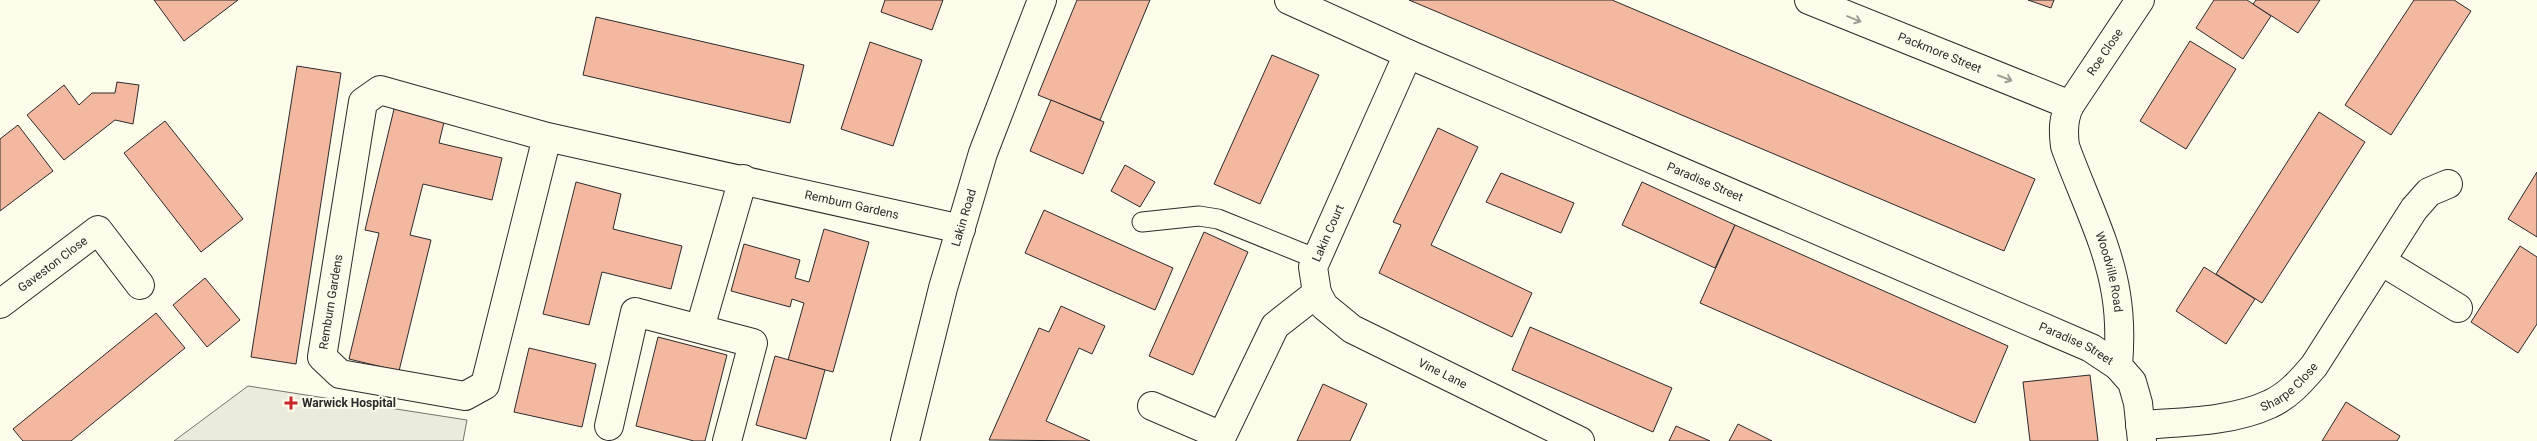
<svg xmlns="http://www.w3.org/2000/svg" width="2537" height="441" font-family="Roboto,sans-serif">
  <rect width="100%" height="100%" fill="#fdfbea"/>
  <path fill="#eceadb" stroke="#74746e" d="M248,386l219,34 -4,21h-289z"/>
  <g fill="#f2b8a0" stroke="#2b2b2b">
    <path d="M154,0h84l-54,41z"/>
    <path d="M885,0h58l-11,30 -51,-18z"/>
    <path d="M1077,0h73l-50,120 -62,-25z"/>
    <path d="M1409,0h203l423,179 -31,72z"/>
    <path d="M2028,0h26l-3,8z"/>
    <path d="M2214,0h33l24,16 -28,43 -47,-31z"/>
    <path d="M2256,0h64l-22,33 -45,-29z"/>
    <path d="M2414,0h40l17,11 -80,124 -46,-30z"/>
    <path d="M596,17l208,48 -14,58 -207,-48z"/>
    <path d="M2190,41l46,28 -50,80 -46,-28z"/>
    <path d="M870,42l52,18 -29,86 -52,-17z"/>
    <path d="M1272,55l47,20 -59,129 -46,-20z"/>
    <path d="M297,66l44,7 -45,291 -45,-7z"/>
    <path d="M117,82l22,3 -6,39 -18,-4 -51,40 -37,-45 37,-30 15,20 13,-12h23z"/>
    <path d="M1051,100l53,22 -21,52 -53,-23z"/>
    <path d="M395,105l50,13 -6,25 63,15 -10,42 -69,-16 -13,51 21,5 -32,131 -50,-12 30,-126 -14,-3z"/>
    <path d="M2319,112l46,30 -103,161 -46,-29z"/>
    <path d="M165,121l78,98 -42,33 -77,-99z"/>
    <path d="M18,125l35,46 -53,40v-72z"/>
    <path d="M1438,128l40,19 -47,98 101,48 -20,44 -133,-64 22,-48 -8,-3z"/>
    <path d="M1125,165l30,17 -15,25 -29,-16z"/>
    <path d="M2537,172v65l-29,-18z"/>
    <path d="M1501,173l73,30 -13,30 -75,-31z"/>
    <path d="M576,182l45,12 -8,35 69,17 -11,43 -69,-17 -13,53 -46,-11z"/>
    <path d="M1642,182l93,43 -20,43 -93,-43z"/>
    <path d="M1044,210l129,58 -18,42 -130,-57z"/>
    <path d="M1735,225l273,121 -33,77 -275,-120z"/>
    <path d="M824,229l45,13 -36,130 -45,-12 16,-57 -12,-4 -2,8 -59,-16 13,-47 56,16 -5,18 14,4z"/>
    <path d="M1204,232l44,20 -55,123 -44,-19z"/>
    <path d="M2520,246l17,11v67l-19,29 -47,-31z"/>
    <path d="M2204,267l51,32 -29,45 -50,-33z"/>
    <path d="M205,278l35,42 -33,27 -34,-42z"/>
    <path d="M1061,306l44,20 -13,28 -13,-6 -33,73 44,20 -101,-1 50,-112 10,4z"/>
    <path d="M156,313l29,35 -114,93h-48l-10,-12z"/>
    <path d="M1530,327l142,61 -19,44 -141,-62z"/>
    <path d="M658,337l69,18 -22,86h-11l-58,-15z"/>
    <path d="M529,348l67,16 -14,63 -68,-15z"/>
    <path d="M775,356l50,14 -19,69 -50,-14z"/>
    <path d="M2090,375l8,66h-68l-7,-59z"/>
    <path d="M1323,384l44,20 -17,37h-53z"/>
    <path d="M2346,402l54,34 -3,5h-75z"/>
    <path d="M1738,424l34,17h-43z"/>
    <path d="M1676,426l34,15h-41z"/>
  </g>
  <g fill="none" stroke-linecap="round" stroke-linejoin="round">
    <defs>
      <path id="lane" d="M1142,222l57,-6 19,3 99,40"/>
      <g id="street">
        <path id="s1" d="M1289,0l119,54 683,294 27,18"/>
        <path id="s2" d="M1809,0l261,105"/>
        <path id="s3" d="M2140,0l-70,105c-7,13 -7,26 -5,41 17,48 43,97 51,148 4,24 4,48 2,72l14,16 6,21 4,38"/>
        <path id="s4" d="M547,137l-62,248 -20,11 -125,-22 -18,-17 41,-255 17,-12 167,47 414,92"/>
        <path d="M2381,261l77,47"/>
        <path id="s5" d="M1317,293l7,13 28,23 228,112"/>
        <path id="s6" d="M0,304l98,-74 42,55"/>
        <path d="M700,328l43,-149"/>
        <path id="s7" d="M1152,406l70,30 53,-110 42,-33 -4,-26 95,-213"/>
        <path id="s8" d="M2140,425c42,-3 92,-3 130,-21 18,-8 31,-23 44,-38l100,-157 15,-17 19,-8"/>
        <path d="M609,426l26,-114 118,31 -26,98"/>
      </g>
      <g id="secondary">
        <path id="s9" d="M905,441l38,-153 40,-135 59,-153"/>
      </g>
    </defs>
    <use href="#lane" stroke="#2b2b2b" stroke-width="21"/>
    <use href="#street" stroke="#2b2b2b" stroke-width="30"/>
    <use href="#secondary" stroke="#2b2b2b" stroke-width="30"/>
    <use href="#lane" stroke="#fdfbea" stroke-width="19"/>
    <use href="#street" stroke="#fdfbea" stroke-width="28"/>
    <use href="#secondary" stroke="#fdfbea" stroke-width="28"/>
  </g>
  <defs><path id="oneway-shaft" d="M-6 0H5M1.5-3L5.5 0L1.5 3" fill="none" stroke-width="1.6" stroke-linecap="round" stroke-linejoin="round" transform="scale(1.25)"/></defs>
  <g stroke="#9e9d94">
    <use href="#oneway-shaft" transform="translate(1854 19) rotate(22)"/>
    <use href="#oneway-shaft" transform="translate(2005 78) rotate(21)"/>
  </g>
  <path fill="#c62828" stroke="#fdfbea" stroke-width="2" d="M288.5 395.5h5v5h5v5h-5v5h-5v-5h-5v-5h5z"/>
  <g text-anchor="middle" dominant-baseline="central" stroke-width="4" stroke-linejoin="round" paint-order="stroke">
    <g font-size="12" fill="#2b2b2b" stroke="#fdfbea">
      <text transform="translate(2105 52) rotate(-56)">Roe Close</text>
      <text stroke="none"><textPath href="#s2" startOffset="141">Packmore Street</textPath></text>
      <text stroke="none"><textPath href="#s1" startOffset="454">Paradise Street</textPath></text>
      <text stroke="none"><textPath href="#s4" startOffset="1195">Remburn Gardens</textPath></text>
      <text stroke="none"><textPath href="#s9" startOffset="231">Lakin Road</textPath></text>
      <text stroke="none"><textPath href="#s7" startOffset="315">Lakin Court</textPath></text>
      <text stroke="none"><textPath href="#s6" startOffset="66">Gaveston Close</textPath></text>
      <text stroke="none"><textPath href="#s3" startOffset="302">Woodville Road</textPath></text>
      <text stroke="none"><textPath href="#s4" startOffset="486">Remburn Gardens</textPath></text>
      <text stroke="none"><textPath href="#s1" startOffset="859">Paradise Street</textPath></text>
      <text stroke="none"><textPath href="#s5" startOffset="152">Vine Lane</textPath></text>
      <text stroke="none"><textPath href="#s8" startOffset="158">Sharpe Close</textPath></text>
    </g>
    <g font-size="12" font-weight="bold" fill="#2b2b2b" stroke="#fdfbea" text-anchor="start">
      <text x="302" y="403">Warwick Hospital</text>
    </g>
  </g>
</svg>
